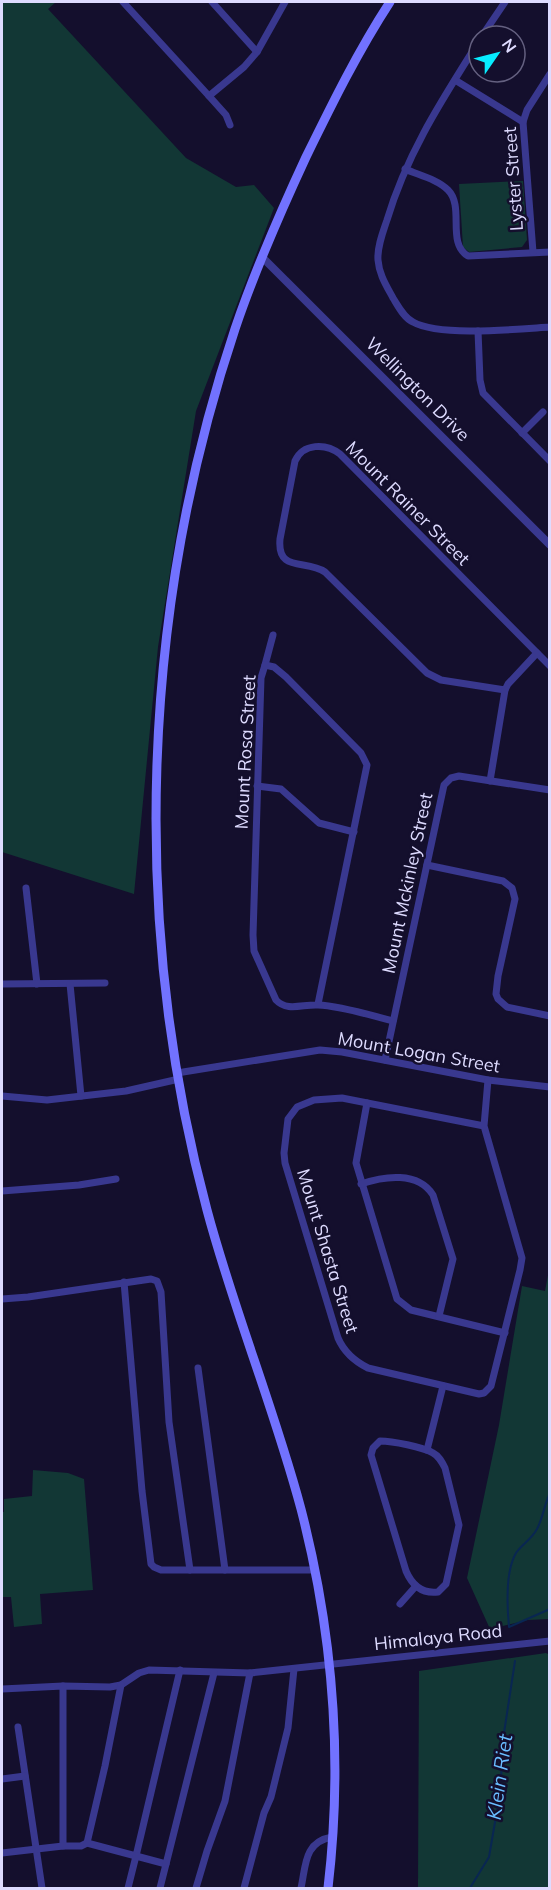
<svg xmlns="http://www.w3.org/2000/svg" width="551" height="1890" font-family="Mulish,sans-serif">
  <rect width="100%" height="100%" fill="#140f2d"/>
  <g fill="#123735">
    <path d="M2,2h54l-8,7 138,149 50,29 18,-2 20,23 -78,203 -38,236 -24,247 -132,-42z"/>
    <path d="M523,181l4,59 -5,7 -53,5 -6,-5 -4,-63z"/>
    <path d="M549,1270v349l-21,1 -38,9 -23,-51 32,-153 23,-139 23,5z"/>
    <path d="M33,1470l35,3 16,6 9,111 -53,4 2,30 -28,3 -3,-30h-9v-85h2v-13l28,-3z"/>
    <path d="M546,1653l4,2 -1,233h-131l1,-217z"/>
  </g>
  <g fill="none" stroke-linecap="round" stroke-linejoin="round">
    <g stroke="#092652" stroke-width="2">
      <path d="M550,1493c-6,12 -7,25 -13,36 -6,11 -15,15 -21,24 -11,19 -9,53 -7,74l41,-18"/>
      <path d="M470,1888l19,-31 11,-64 4,-60 11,-72"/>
    </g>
    <g stroke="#39388f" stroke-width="7">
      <path d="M123,2l86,94 35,-29 13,-15 28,-50"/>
      <path d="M212,2l45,50"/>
      <path d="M482,36l23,-34"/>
      <path d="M479,41c-37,59 -72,112 -92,179 -4,12 -10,27 -9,40 1,14 8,25 15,38 5,8 11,20 20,24 26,15 105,7 137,5"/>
      <path d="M455,80l68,42"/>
      <path d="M209,96l17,19 4,10"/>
      <path d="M405,169c13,6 32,10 43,21 17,17 -2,53 20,66l82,-4"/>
      <path d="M533,252l-10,-130 4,-12 23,-36"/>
      <path d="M478,331l2,49 3,13 67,68"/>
      <path d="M522,433l21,-21"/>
      <path d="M265,665l8,-30"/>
      <path d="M505,690l-64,-10 -14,-7 -102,-101c-19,-13 -48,1 -45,-33l15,-78c8,-18 31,-18 45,-7l210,212"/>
      <path d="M490,781l15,-91 3,-6 29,-31"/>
      <path d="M257,786l24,3 38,34 35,9"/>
      <path d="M427,865l76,16 9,7 3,11 -17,77 -2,18 2,5 9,8 43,9"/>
      <path d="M26,888l11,96"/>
      <path d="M2,984l103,-1"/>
      <path d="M70,984l11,112"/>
      <path d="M318,1004l49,-239 -6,-12 -75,-76 -12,-10 -9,-2 -4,13 -8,257 1,16 22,49c11,12 27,4 42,5 24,1 51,10 75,16"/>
      <path d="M385,1060l59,-275 7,-7 8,-2 91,14"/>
      <path d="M177,1073l143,-23 22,2 146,28 62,7"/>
      <path d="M2,1096l45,4 79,-9 53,-12"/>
      <path d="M367,1103l-11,60 41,136 14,11 94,23"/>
      <path d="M484,1126l38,132 -2,12 -29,116 -7,7 -5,1 -111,-26c-14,-7 -24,-16 -30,-30l-53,-175 -1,-10 4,-34 9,-12 17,-7 28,-2 142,28 4,-46"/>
      <path d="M361,1184c23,-8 57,-13 72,11l20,64 -14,57"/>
      <path d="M2,1191l77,-6 37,-6"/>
      <path d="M124,1282l18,209 9,73 3,3 7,3h154"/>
      <path d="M2,1299l26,-2 123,-18 6,2 4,11 8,130 21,148"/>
      <path d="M198,1368l27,202"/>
      <path d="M380,1441c12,0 43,6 53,12 6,3 9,9 12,15l14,57 -13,59 -8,8c-16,2 -26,-7 -32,-21l-35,-116 2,-7z"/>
      <path d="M427,1450l16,-64"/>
      <path d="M400,1604l16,-18"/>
      <path d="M2,1689l61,-3 47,1 11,-2 18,-12 10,-3 101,3 300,-32"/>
      <path d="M18,1727l24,161"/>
      <path d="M2,1779l23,-3"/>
      <path d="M87,1843l49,13 44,-186"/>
      <path d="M63,1846v-160"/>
      <path d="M2,1853l61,-7h18l6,-3 18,-77 16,-81"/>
      <path d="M128,1888l8,-32 30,8"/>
      <path d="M160,1888l54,-215"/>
      <path d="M196,1888l11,-37 18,-50 25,-128"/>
      <path d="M244,1888l20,-75 7,-16 17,-69 6,-59"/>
      <path d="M301,1888c5,-23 3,-46 31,-51"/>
    </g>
    <path stroke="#39388f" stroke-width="8" d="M262,257l288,288"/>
    <path stroke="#7272ff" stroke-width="9" d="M328,1888c15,-127 5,-255 -27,-379 -27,-101 -67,-198 -94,-299 -77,-287 -66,-600 28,-881 20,-59 45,-116 71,-172 26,-53 52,-106 84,-155"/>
  </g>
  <g text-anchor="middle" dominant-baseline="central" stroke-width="5" stroke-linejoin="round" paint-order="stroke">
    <g font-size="18" fill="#dedbff" stroke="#140f2d">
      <text transform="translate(513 179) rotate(-94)">Lyster Street</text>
      <text transform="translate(418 389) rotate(45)">Wellington Drive</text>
      <text transform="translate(408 503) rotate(45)">Mount Rainer Street</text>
      <text transform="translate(245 752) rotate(-87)">Mount Rosa Street</text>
      <text transform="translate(407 883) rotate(-78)">Mount Mckinley Street</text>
      <text transform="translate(419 1052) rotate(10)">Mount Logan Street</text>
      <text transform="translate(328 1251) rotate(73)">Mount Shasta Street</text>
      <text transform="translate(438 1637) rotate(-6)">Himalaya Road</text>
    </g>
    <g font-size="20" font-style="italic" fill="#69bdff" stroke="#140f2d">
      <text transform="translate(499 1777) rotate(-82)">Klein Riet</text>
    </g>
  </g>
  <rect width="551" height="1890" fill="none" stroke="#dedbff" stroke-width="6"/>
  <g transform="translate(497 54) rotate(55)"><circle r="28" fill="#140f2d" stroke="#656181" stroke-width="1.5"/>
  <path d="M0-4.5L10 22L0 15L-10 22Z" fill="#07ecff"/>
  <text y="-9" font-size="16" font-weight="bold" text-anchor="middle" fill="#dedbff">N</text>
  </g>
</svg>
